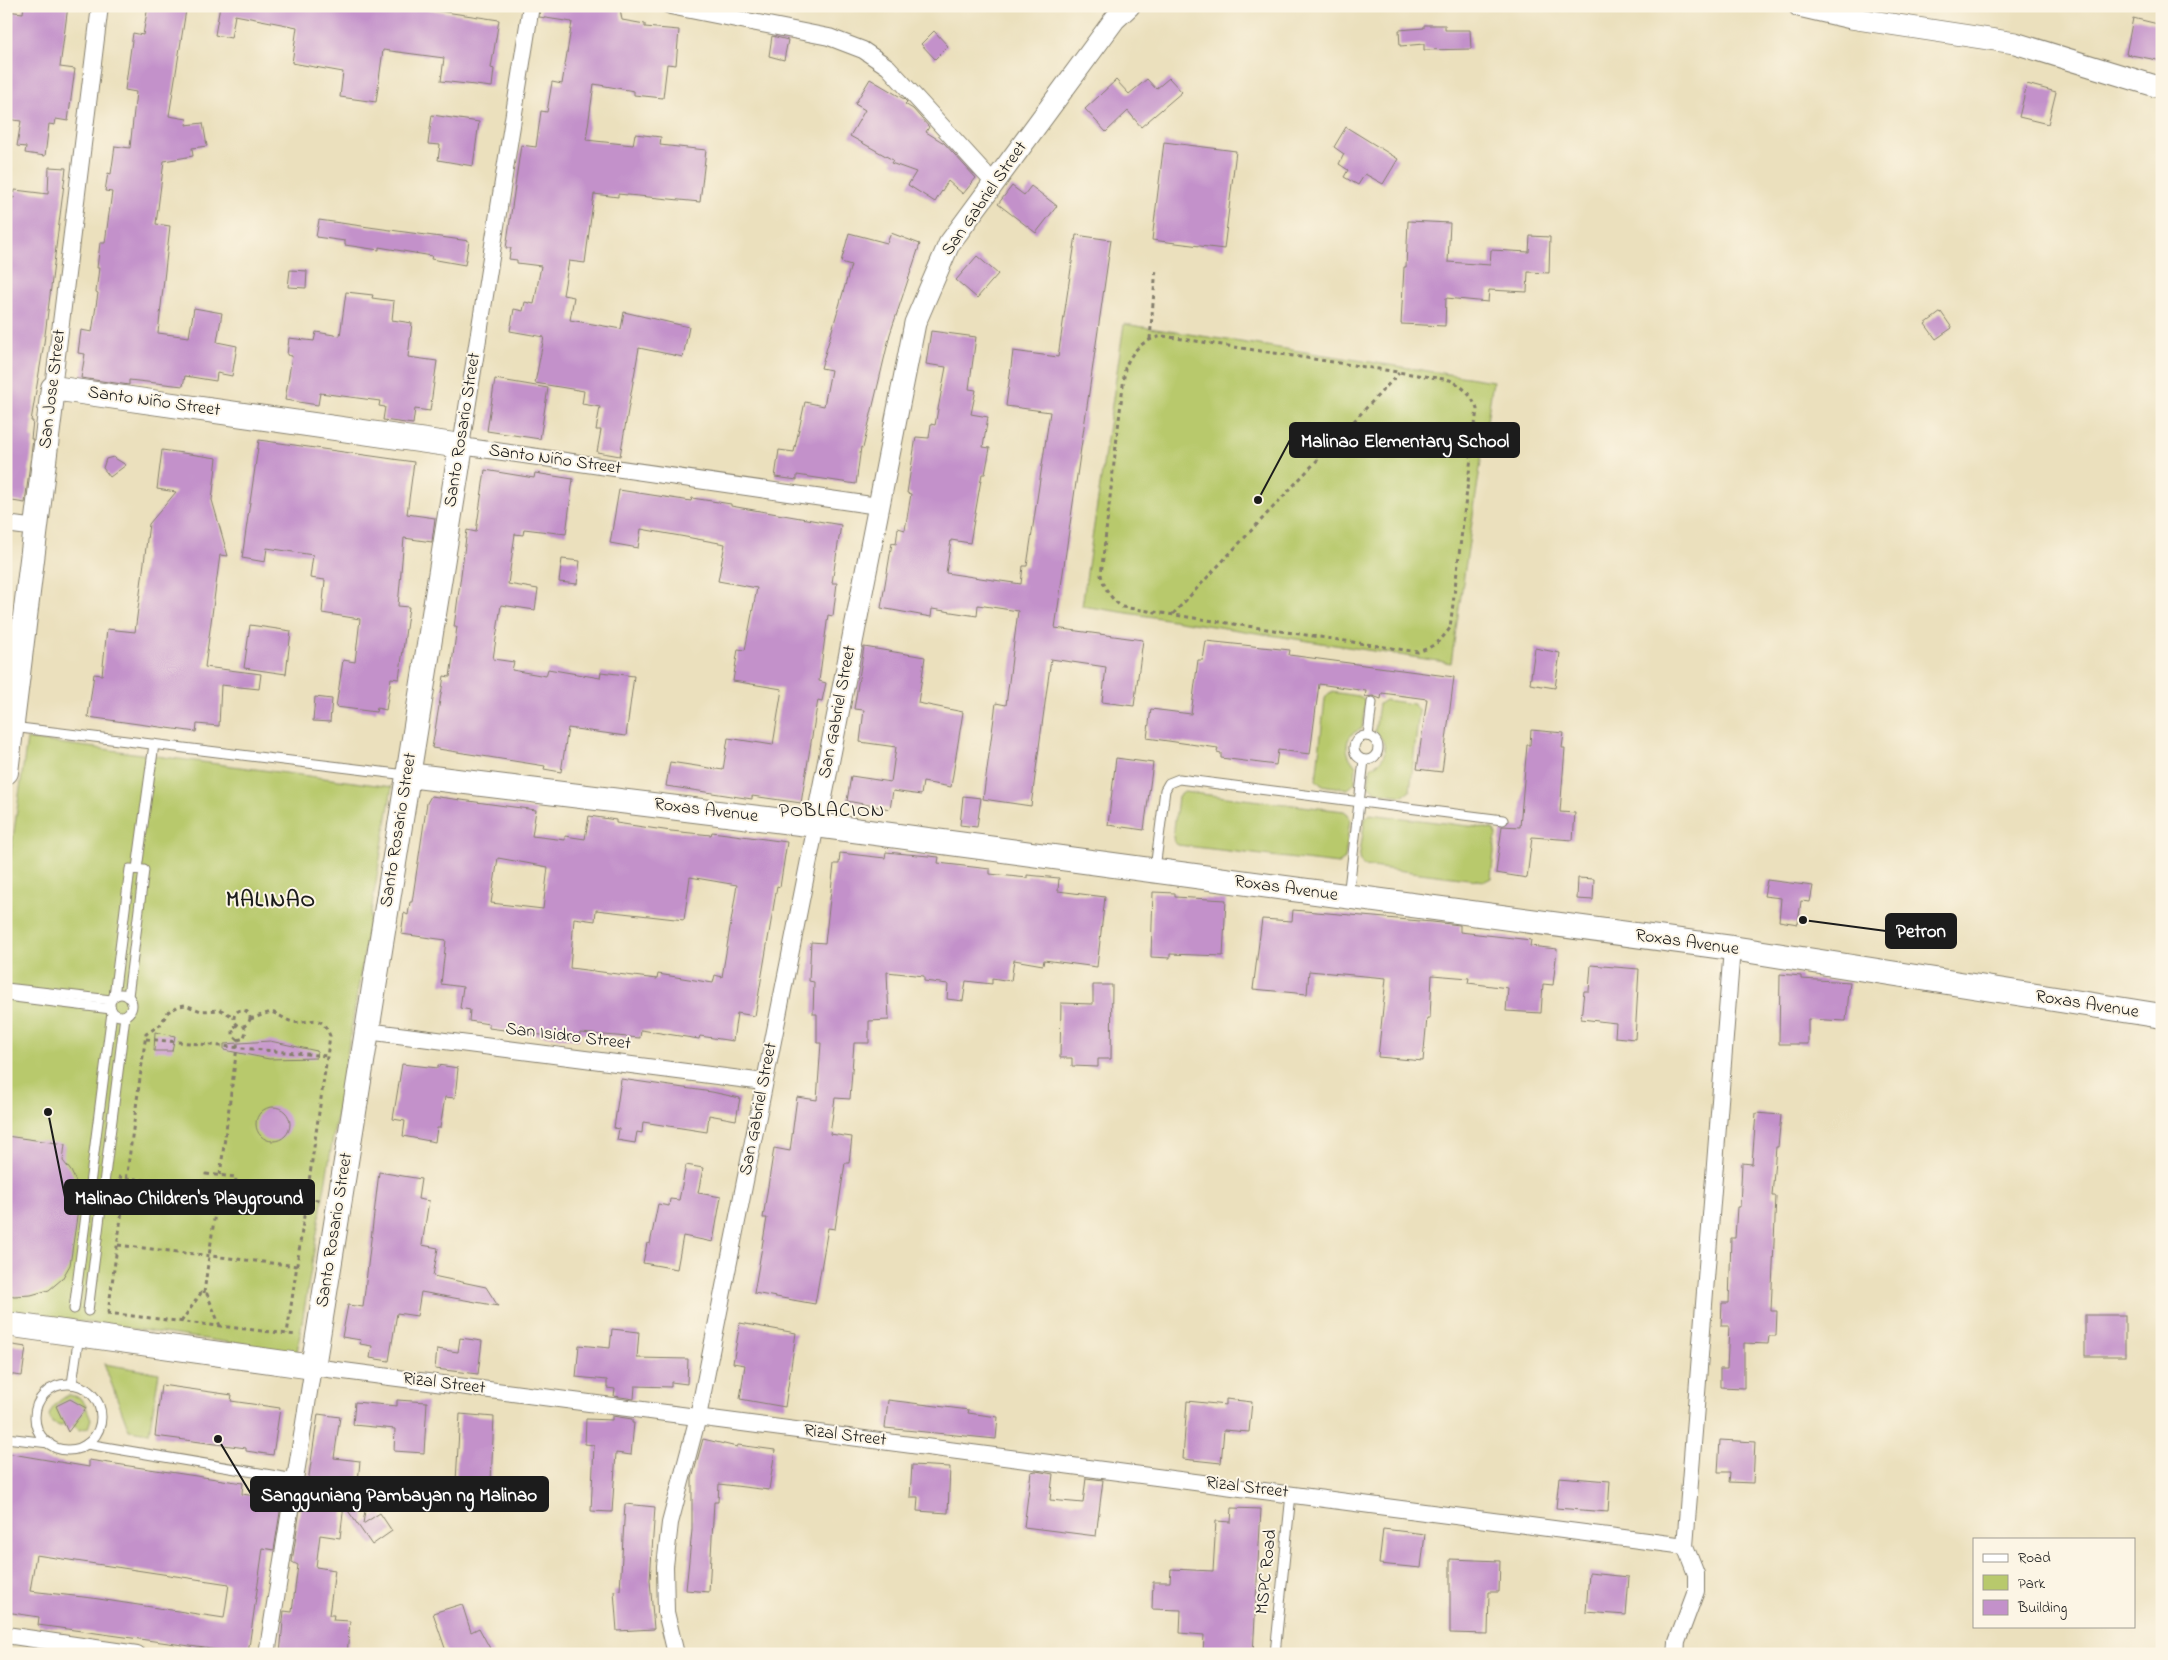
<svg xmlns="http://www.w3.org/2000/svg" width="2168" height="1660" font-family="'Indie Flower',sans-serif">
  <rect width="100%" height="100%" fill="#fcf5e5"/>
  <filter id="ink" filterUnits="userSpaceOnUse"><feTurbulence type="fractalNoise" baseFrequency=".02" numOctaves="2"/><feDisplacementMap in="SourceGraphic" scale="10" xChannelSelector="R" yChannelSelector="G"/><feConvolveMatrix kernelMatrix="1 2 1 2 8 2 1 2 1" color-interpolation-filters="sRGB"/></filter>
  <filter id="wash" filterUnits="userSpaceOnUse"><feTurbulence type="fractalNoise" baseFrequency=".0096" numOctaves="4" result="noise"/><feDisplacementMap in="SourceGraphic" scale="20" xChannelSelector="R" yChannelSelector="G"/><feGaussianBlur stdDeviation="1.12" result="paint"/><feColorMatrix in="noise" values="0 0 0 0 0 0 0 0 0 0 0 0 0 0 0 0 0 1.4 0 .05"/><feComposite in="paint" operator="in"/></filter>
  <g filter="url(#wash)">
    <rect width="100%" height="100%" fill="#ebe0bd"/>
    <g fill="#b8c96c" stroke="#6a7244">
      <path d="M1124,324l369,57 -42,282 -369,-57z"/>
      <path d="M1331,692l28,4 5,3 1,4 -3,26c-20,6 -18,25 -6,37l-1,17 -7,6 -27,-4 -5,-5 9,-81 2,-4z"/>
      <path d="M1385,700l28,4 6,7 -9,80 -7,5 -28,-4 -7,-7 3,-18c18,-7 17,-25 4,-36l4,-27z"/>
      <path d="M27,739l365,48 -95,565 -291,-41v-423z"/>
      <path d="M1184,792l160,19 4,3 2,5 -5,40 -7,5 -160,-19 -4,-3 -1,-5 5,-40z"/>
      <path d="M1370,814l123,15 3,6 -5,43 -6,3 -122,-15 -4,-7 6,-40z"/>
      <path d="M104,1364l55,9 -10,60 -20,-3z"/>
      <path d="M69,1395l10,2 6,7 6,15 -3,9 -9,2 -7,-6 -12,2 -8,-3 -3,-7c2,-9 11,-17 20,-21z"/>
    </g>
    <circle fill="#6db6e5" stroke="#446980" cx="273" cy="1124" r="13"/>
    <g id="blocks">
      <g fill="#c391ca" fill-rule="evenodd">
        <path d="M24,6h44l-8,61 15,2 -7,52 -12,-2 -1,6 -6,-1 -4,32 -20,-3 1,-6 -9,-1 4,-25 -15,-2v-108l17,2z"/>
        <path d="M148,6h32l-1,3 7,1 -17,106 18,3 -1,6 17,-2 4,23 -15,2 1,8 -29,5 -8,63 14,2 -12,107 31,4 5,-29 28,5 -5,29 20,4 -5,30 -15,-3 -1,8 -31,-5 -2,10 -54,-6v5l-48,-7 4,-24 -7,-1 3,-23 11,2 6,-39 -2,-1 3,-24h-2l3,-25h5l7,-51 -7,-1 3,-18 3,1 4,-28 15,2 6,-56 -11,-2 8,-57 10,2z"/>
        <path d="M220,6h205v3l74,11 -8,48 3,1 -2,18 -51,-6 3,-23 -61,-8 -7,52 -36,-5 3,-25 -51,-9 5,-36 -62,-12 -4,23 -16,-3z"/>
        <path d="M541,6h61l18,3 2,11 23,4v3l34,3 -3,35 -9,-1 -4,34 -29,-3v-4l-40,-7 -8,56 47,5 2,-11 26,3 -1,8 46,5 -6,52 -82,-8v3l-24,-3 -9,69 -16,-2 -6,34 11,2 -4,23 51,9 3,-17 65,15 -6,30 -44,-9 -19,108 -23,-4 4,-22h-5l4,-23 -18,-3 2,-13 -49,-8 9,-46 -34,-6 4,-22 9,2 2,-9 9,2 7,-38 -24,-3v-3l-8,-1 2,-11h-5l15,-103 15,2 5,-36 6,1 5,-30 10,2 10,-62 -33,-5z"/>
        <path d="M2133,18l29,7v36l-36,-7z"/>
        <path d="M1424,25h21v5h25l1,19 -47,1v-6l-24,2 -1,-16 25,-2z"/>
        <path d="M934,31l14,15 -13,13 -14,-15z"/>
        <path d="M772,36l16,4 -4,20 -15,-4z"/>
        <path d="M1169,78l13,14 -41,35 -13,-16 -22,21 -21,-23 31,-29 13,14 18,-15 9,10z"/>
        <path d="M870,79l34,20 3,3 -2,2 8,5 16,18 -3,5 18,11 32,35 -13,16 -15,-13 -13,21 -27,-17 8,-13 -25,-9 2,-3 -43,-24 15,-26 -10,-6z"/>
        <path d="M2027,84l29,8 -8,32 -29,-7z"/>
        <path d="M432,115l47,7 -6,44 -35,-6 2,-15 -12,-1z"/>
        <path d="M1346,127l52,32 -15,25 -18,-10 -7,11 -14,-8 4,-7 -9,-6 5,-10 -10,-7z"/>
        <path d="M1164,142l72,9 -12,98 -72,-9z"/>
        <path d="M49,167l17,1 -22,175 -13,78h2l-2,18h2l-8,64 -19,-3v-303l8,1 1,-8 33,4z"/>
        <path d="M1012,186l12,9 7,-9 26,20 -21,27 -38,-29z"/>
        <path d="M319,220l150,21 -4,24 -34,-6 1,-3 -53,-9v3l-34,-5v-4l-29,-4z"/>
        <path d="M1408,221l42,2 -2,39 42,3 1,-15 38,2 1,-16 20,1 -1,36 -21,-1 -1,20 -38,-2 -1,12 -42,-4 -1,28 -44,-2 3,-57h2z"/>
        <path d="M849,233l38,10 4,-10 29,11 -30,90 -27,114 -2,-1 -5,37 -59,-9v5l-22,-3 4,-27 15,2 11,-50 19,4 7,-36 -10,-2 30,-103 -10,-3z"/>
        <path d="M1076,235l35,5 -56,388 88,12 -9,66 -32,-4 4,-35 -55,-8 -20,147 -48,-7 13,-96 10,2 12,-94 -40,-6 -1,11 -45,-7 -1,8 -50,-9 11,-65 4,1 2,-16 7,2 6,-36 -4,-1 9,-56 13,1 2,-14 4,1 11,-58 -20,-3 5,-33 45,6 -7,52 7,1 -5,24 17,3 -5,30 7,1 -5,26h-3l-12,69 -19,-3 -5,33 75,11 2,-18h4l23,-154 -44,-6 7,-55 45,6z"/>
        <path d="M977,256l21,18 -21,24 -21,-18z"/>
        <path d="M290,270l17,1 -1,17 -18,-1z"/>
        <path d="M346,292l27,3 -1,3 22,3 -2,19 20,3 -4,34 29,4 -7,50 -15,-2 -2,15 -30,-4 2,-13 -6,-1 1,-5 -60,-8 -2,12 -33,-5 7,-44 -5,-1 2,-17 25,3 2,-9 24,4z"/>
        <path d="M1941,312l11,16 -16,11 -11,-15z"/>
        <path d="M495,379l53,9 -8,51 -53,-8z"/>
        <path d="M259,440l155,22 -7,52 28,4 -3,24 -28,-4 -6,68 11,1 -10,72 -8,-1 -5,32 -9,-2 -1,4 -40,-5 7,-47 12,2 5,-43 -38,-6 3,-33 -15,-2 3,-23 -46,-7 -2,14 -23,-4z"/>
        <path d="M162,450l55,8 -5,42 16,56 -8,-1 -15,112 56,7 -2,15 -38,-4 -2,41 -22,-2 -1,8 -108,-15 6,-43 8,1 5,-46 28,3 14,-108 27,-32 -19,-3z"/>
        <path d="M113,457l13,8 -16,12 -7,-9 3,-9z"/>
        <path d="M485,470l49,8 1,-5 38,6 -7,55 -42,-5 -1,6 -8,-1 -7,50 30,5 -3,21 -34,-5 -8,54 21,3 -2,8 34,6 2,-7 52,9 1,-6 33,4 -8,60 -58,-8 -7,44 -17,-3 1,-3 -113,-18 12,-72 6,1 7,-50h-3l13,-97 9,2z"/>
        <path d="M619,490l72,11 1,-3 39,6v2l110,19 -9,58h5l-4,33 -5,-1 -9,66 7,2 -4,18 -4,-1 -17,103 -49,-7v3l-86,-13 4,-24 53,8 5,-32 45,7 9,-56 -49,-8 5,-32 7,1 12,-62 -39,-7 7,-37 -84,-15 -3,19 -28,-5z"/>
        <path d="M562,559l18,2 -3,23 -18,-2z"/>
        <path d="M250,625l41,6 -5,43 -42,-6z"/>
        <path d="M1206,641l84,9 -1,5 165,22 -12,95 -25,-3 10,-70 -45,-6 -1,6 -8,-3 -8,1 1,-6 -47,-7 -9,70 -32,-4 -2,15 -55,-7v-5l-4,-1 1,-4 -71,-10 4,-29 40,5 7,-54h5z"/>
        <path d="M864,647l61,10 -7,46 45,9 -12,75 -28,-5 -2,13 -28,-4 -3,18 -43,-8 4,-25 40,6 5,-35 -36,-5 4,-32 -10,-1z"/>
        <path d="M1535,648l25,5 -5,35 -25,-4z"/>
        <path d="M315,697l17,2 -2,23 -17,-1z"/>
        <path d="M1531,730l33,3 -2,15h3l-5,64 15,1 -2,27 -41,-3 -5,41 -31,-5 6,-47 18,1 7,-82h3z"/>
        <path d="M1116,758l37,5 -9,67 -36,-5z"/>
        <path d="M431,796l105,14 -4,26 33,4v-4l20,3 4,-23 27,4v3l55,8 40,4 1,-3 75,10 -7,45 -3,-1 -22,130 -18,-3 -4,28 -33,-5 -1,3 -58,-9 -1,8 -60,-5 -1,7 -90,-12v-4l-20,-3 1,-11 -10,-2 3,-21 -22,-3 5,-44 -45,-6 3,-21 4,2 2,-13h2l15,-99zM498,858l50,9 -5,42 -52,-6zM690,877l47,8 -15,92 -7,-2 -2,8 -55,-9 -1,5 -87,-11 4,-50 21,3 1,-11 88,10z"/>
        <path d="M963,796l18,2 -4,29 -17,-2z"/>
        <path d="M886,852l53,5 -1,6 52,6v5l37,4v-3l32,3 -1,13 47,6 -8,70 -53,-7 -1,5 -29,-5 -3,21 -19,-3v6l-26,-3 -3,20 -16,-2 1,-15 -24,-3v-5l-37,-4 2,48 -20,1v22h-15l-4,56 -15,-1 -5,36 22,3 -3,26h-4l-10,66 -7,-1 -13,76 -61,-11 13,-75h-4l11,-70 16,3 7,-54 20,3 4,-57h-4v-29h-4l1,-32 -5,-1 2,-39 14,1 9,-79h5l1,-11 45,5z"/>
        <path d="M1578,878l16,1 -1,21 -16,-1z"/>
        <path d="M1767,880l46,6 -3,16 -9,-1 -3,23 -19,-3 2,-23 -17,-2z"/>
        <path d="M1153,892l22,1v4l51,3 -3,56 -53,-2v4l-19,-1z"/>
        <path d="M1293,910l139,12 28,3v7l71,8 -1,6 27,3 -4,36 -10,-1 -2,29 -35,-2 2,-23 -40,-5 1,-5 -37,-3 -2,43h-3l-4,43 -45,-4 8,-79 -77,-7 -2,23 -54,-5 9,-70 30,2z"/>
        <path d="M1591,965l48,4 -4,70 -20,-2 1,-14 -35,-4 3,-28h5z"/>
        <path d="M1780,974l21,2v3l49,3 -4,39 -38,-2v25h-29z"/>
        <path d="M1093,985h19l-1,74h-13v8l-26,-1v-8h-12l1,-55 32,1z"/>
        <path d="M155,1032l20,4 -3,15h-18z"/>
        <path d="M270,1041l47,10 -1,7 -47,1 -45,-9v-6z"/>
        <path d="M402,1064l36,4v-3l20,3 -3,30 -10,-1 -5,31h-3l-2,14 -32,-6 2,-15 -12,-2z"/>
        <path d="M621,1079l91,13 28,6 -4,22 -27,-5 -2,17 -64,-10 -1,11 -5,-1 -2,11 -18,-3 2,-11 -5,-1z"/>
        <circle cx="273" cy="1124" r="17"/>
        <path d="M1756,1113l25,2 -3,32h-2l-4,49h4l-5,115h6l-1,25h-7l-1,8 -24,-1v45l-24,-1v-18h7l2,-43h-8l1,-23h7l2,-65h4l2,-31h3l2,-44 10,1z"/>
        <path d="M6,1136l59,8 -2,17 8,10 7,15 1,17 -9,62 -8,14 -13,11 -18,5 -17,1 -8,-2z"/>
        <path d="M686,1165l17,3 -5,25 23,4 -8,45 -30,-6 -6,33 -34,-6 4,-20 3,1 8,-40 11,2 1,-7 9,1z"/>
        <path d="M379,1172l42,7 -3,20 11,2 -7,44 16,3 -5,28 53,11 12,19 -77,-14 -4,24 -20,-3 -8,48 -19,-3 2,-12 -12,-2 1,-4 -19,-3 6,-32 15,2z"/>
        <rect x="2085" y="1315" width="40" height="41"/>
        <path d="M740,1323l56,10 -11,74 -45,-8 5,-34 -12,-2z"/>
        <path d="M612,1329l27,3 -2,26 51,1 -1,25 -16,-2v5l-36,-1 -1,13 -20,-3 1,-7 -8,-1v-8l-31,-3 3,-32 31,3z"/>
        <path d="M460,1338l22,3 -4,33 -43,-5 2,-20 21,3z"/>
        <path d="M6,1344l20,3 -4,29 -16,-2z"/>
        <path d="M161,1385l71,10 -1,6 49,7 -7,47 -27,-4v-3l-91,-12z"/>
        <path d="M70,1399l16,9 -18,24 -12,-26z"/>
        <path d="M1226,1399l26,3 -3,30 -25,-2 -3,33 -38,-4 4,-58 39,4z"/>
        <path d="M397,1400l30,2 -3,51 -30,-2 1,-22 -42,-4 2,-23 42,4z"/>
        <path d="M888,1400l81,10 -1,3 30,4 -2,22 -111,-11z"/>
        <path d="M318,1414l22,3 -6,41 26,3 -2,21 11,1 -6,41 17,-11 12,18 -20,14 -28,-40 -4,33 -20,-3 -4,32 19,3 -6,45h5l-1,5 17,1 -3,33h-67l4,-43 8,1 6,-47 -6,-3 9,-59h4z"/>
        <path d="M460,1414l34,3 -3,65 -35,-1z"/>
        <path d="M612,1416l20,3v4h2l-3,32 -15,-2 -4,59 -21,-1 3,-66 -9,-1 1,-25 26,1z"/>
        <path d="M703,1439l34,8 1,-2 37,5 -6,40 -50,-6 -1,18h-4l-5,90 -23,-2 6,-60v-51z"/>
        <path d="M1720,1440l35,2 -2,41 -24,-1 1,-10h-12z"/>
        <path d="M12,1454l77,13v-7l154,23 -1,11 40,6 -8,50 -11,-2 -15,106 -210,-29 1,-8 -33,-5v-157zM36,1555l193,29 -5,34 -132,-20 -62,-7z"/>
        <path d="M912,1465l38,2 -2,46 -31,-2 1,-14h-8z"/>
        <path d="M1036,1471l17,3 -3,26 33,3 3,-25 17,2 -7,56 -72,-9 7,-55z"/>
        <path d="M1559,1477l51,4 -2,31 -52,-4z"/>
        <path d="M625,1504l30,3 -5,73 4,49 -37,2 -3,-40 6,-1z"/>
        <path d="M1232,1508l29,1 -8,145h-50l1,-19 -24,-2 1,-23 -29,-1 1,-27h17l1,-13 42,2 3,-50 15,1z"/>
        <path d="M1383,1529l42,5 -4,34 -42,-4z"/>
        <path d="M1450,1559l50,2 -1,31h-10l-1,42 -38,-1z"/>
        <path d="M1589,1573l40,4 -3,38 -40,-3z"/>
        <path d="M462,1604l9,28 8,-4 14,26h-46l-14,-41z"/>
      </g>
    </g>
  </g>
  <g filter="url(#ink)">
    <use href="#blocks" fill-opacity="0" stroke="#847e6c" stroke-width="1"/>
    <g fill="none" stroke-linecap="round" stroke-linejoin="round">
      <defs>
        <g id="service">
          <path d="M12,727l394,48"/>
          <circle cx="1366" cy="748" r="12"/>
          <path d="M1368,736l4,-34"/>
          <path d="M137,869l17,-125"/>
          <path d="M1155,869l10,-79 4,-7 10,-4 324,41"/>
          <path d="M1348,897l16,-137"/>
          <path d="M6,988l105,12"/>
          <circle cx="121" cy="1005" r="11"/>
          <path d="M6,996l105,13"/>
          <path d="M114,996l16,-127 14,1 -16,126"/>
          <path d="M74,1309l38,-297"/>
          <path d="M88,1311l37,-295"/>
          <path d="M72,1384l7,-49"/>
          <circle cx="68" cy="1417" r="33"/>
          <path d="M6,1438l43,5"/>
          <path d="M87,1444l208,35"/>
          <path d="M1275,1654l16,-160"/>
        </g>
        <g id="minor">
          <path d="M531,6l-70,440 417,60"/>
          <path d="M670,6l159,31 34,13 25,17 106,116"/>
          <path d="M53,388l47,-382"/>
          <path d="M6,524l30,4"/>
          <path d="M367,1031l397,51"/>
          <path d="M6,1635l131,19"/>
          <path d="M267,1654l46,-287 1372,179"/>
          <path d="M676,1654l-10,-42 -1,-46 5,-43 28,-106 118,-592"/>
          <path d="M1676,1654l1,-12 19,-51v-17l-11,-28 47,-598"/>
        </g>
        <g id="tertiary">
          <path d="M1799,6l52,12 164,25 147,45"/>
          <path d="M816,825l99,-502 34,-79 166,-225 14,-13"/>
        </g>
        <g id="secondary">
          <path d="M6,772l47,-384 408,58 -148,921 -307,-43"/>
          <path d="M408,775l408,50 916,123 430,68"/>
        </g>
      </defs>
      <use href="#service" stroke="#847e6c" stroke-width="11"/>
      <use href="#minor" stroke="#847e6c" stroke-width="18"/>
      <use href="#tertiary" stroke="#847e6c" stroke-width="23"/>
      <use href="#secondary" stroke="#847e6c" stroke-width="26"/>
      <g stroke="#847e6c" stroke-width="3" stroke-dasharray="4 4" stroke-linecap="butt">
        <path d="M1163,336l287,44c14,7 21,15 27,29l-27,219c-9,13 -17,19 -32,24l-296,-45c-12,-9 -17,-18 -21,-32l24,-207c8,-19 18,-28 38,-32z"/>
        <path d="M1150,339l6,-71"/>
        <path d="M1173,614l226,-241"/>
        <circle cx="242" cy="1018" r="8"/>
        <path d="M250,1019l21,-7c8,2 14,8 22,10 16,3 27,-12 37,14l-43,298"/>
        <path d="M146,1039l181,17"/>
        <path d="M238,1040l6,-2 2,-7 -2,-5"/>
        <path d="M206,1174l30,3 -2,30 -31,-3z"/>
        <path d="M220,1175l18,-135 -5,-5v-7l4,-3"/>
        <path d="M118,1177l87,10"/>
        <path d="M235,1191l84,9"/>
        <path d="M118,1245l179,21"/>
        <path d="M204,1293l12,-88"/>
        <path d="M107,1313l190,22"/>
        <path d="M108,1313l38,-279 14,-9 8,-13 11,-6 6,-1 16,6 20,-1 13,7"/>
        <path d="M181,1322l20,-29 6,1 13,32"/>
      </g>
      <use href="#service" stroke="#fff" stroke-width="9"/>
      <use href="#minor" stroke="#fff" stroke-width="16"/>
      <use href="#tertiary" stroke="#fff" stroke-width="21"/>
      <use href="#secondary" stroke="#fff" stroke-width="24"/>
    </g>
  </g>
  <g text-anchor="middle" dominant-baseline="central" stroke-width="4" stroke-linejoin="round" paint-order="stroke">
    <g font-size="18" fill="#1c1c1c" stroke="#fcf5e5">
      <text transform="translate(985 199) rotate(-55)">San Gabriel Street</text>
      <text transform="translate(53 389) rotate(-83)">San Jose Street</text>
      <text transform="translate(154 402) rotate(8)">Santo Niño Street</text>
      <text transform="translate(463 430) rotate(-81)">Santo Rosario Street</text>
      <text transform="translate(555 460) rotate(8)">Santo Niño Street</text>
      <text transform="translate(838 712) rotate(-79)">San Gabriel Street</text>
      <text transform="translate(706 811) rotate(7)">Roxas Avenue</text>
      <text transform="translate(399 830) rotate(-81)">Santo Rosario Street</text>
      <text transform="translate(1286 889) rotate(8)">Roxas Avenue</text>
      <text transform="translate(1687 943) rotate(8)">Roxas Avenue</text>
      <text transform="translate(2087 1005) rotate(9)">Roxas Avenue</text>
      <text transform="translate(568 1037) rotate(7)">San Isidro Street</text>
      <text transform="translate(759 1109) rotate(-79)">San Gabriel Street</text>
      <text transform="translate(335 1230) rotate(-81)">Santo Rosario Street</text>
      <text transform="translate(444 1384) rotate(7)">Rizal Street</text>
      <text transform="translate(845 1436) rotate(7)">Rizal Street</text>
      <text transform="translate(1247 1488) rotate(7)">Rizal Street</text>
      <text transform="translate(1267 1572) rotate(-84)">MSPC Road</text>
    </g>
    <g font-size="20" letter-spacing="1" fill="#1c1c1c" stroke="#fcf5e5">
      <text x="832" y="811">POBLACION</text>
    </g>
    <g font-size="22" font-weight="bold" letter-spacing="1" fill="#1c1c1c" stroke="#fcf5e5">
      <text x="271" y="901">MALINAO</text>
    </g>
  </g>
  <path fill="none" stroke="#1c1c1c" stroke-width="2" d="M1258 500L1290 440M1803 920L1886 931M48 1112L65 1197M218 1439L251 1494"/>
  <g fill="#1c1c1c" stroke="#fcf5e5" stroke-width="2">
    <circle cx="1258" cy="500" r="5"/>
    <circle cx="1803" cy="920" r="5"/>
    <circle cx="48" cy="1112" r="5"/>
    <circle cx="218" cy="1439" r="5"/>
  </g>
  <g fill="#1c1c1c" stroke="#1c1c1c" stroke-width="2">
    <rect x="1290" y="423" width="229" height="34" rx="5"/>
    <rect x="1886" y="914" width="70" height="34" rx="5"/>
    <rect x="65" y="1180" width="249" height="34" rx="5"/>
    <rect x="251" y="1477" width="297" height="34" rx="5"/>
  </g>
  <g font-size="19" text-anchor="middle" font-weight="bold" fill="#fff">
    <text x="1405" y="447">Malinao Elementary School</text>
    <text x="1921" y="937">Petron</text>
    <text x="189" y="1204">Malinao Children's Playground</text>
    <text x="399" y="1501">Sangguniang Pambayan ng Malinao</text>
  </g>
  <rect width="2168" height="1660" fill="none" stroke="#fcf5e5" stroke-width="25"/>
  <rect x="1973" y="1538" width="162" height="90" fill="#fcf5e5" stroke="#a29e95"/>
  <rect x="1983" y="1554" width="25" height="8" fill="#ffffff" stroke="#a29e95"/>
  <text x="2018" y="1562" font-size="15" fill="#1c1c1c">Road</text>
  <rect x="1983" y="1575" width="25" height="15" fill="#b8c96c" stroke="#a29e95"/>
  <text x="2018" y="1588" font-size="15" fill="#1c1c1c">Park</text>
  <rect x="1983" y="1600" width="25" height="15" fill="#c391ca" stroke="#a29e95"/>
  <text x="2018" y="1612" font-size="15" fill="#1c1c1c">Building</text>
</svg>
